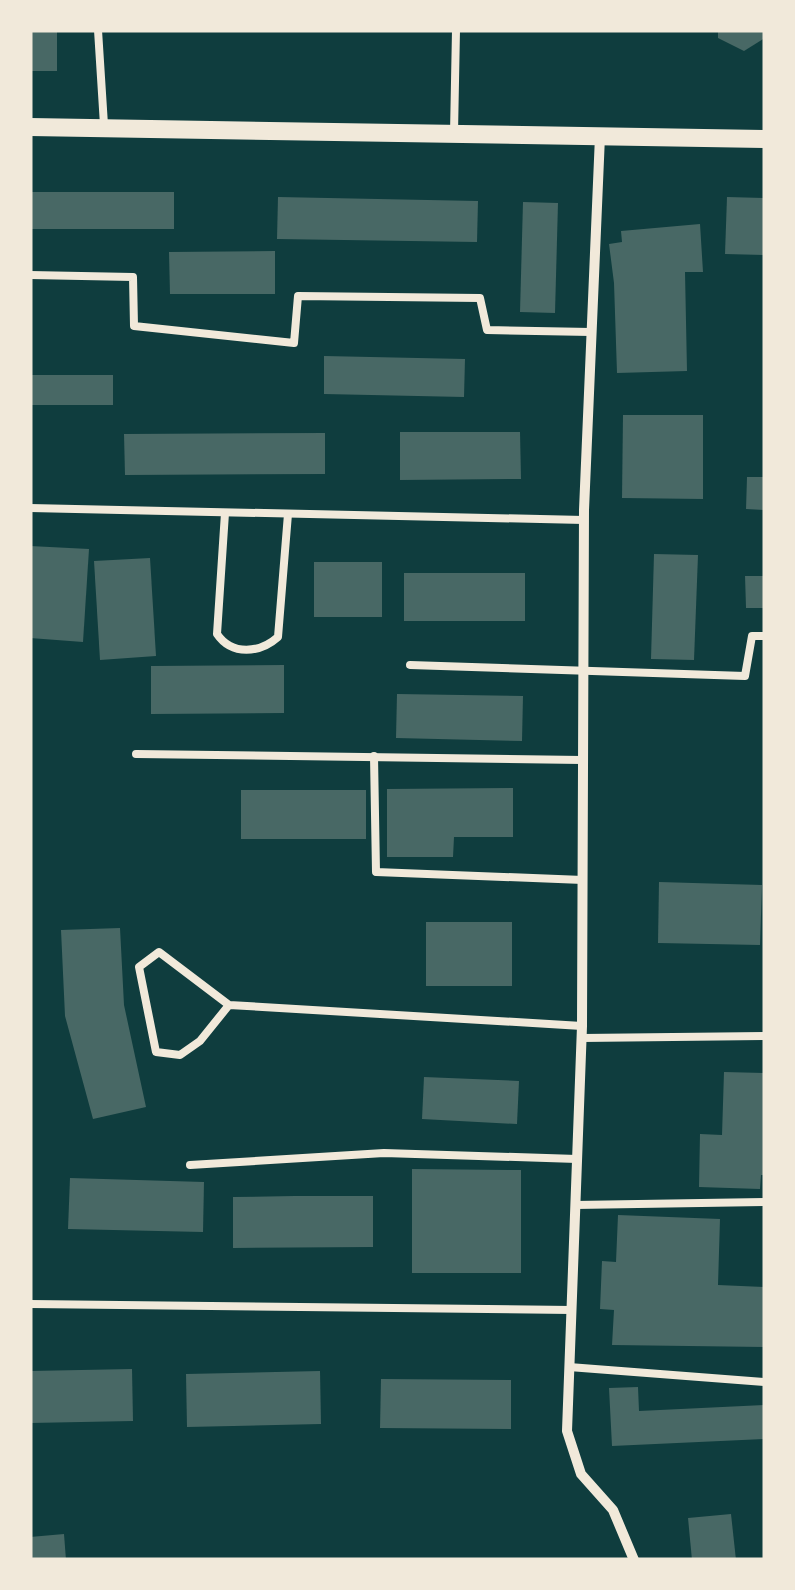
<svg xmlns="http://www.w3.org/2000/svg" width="795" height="1590" font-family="Arial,sans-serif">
  <rect width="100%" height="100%" fill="#0f3d3e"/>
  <g fill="#486865">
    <rect x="30" y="30" width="27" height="41"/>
    <path d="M718,30h47v8l-21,13 -26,-13z"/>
    <rect x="30" y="192" width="144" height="37"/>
    <path d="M278,197l200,4 -1,41 -200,-3z"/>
    <path d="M727,197l38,1v57l-40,-1z"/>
    <path d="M523,202l35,1 -3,110 -35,-1z"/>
    <path d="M700,224l3,48h-18l2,99 -70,2 -3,-90 -5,-39 13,-2 -1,-11z"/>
    <path d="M275,251v43h-105l-1,-42z"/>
    <path d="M324,356l141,3 -1,38 -140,-3z"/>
    <rect x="30" y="375" width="83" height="30"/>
    <path d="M623,415h80v84l-81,-1z"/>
    <path d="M400,432h120l1,47 -121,1z"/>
    <path d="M325,433v41l-200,1 -1,-41z"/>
    <path d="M747,477h18v33l-19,-1z"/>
    <path d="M30,546l59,3 -6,93 -53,-4z"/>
    <path d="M654,554l44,1 -4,105 -43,-1z"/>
    <path d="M150,558l6,98 -56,4 -6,-99z"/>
    <rect x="314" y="562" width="68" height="55"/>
    <rect x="404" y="573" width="121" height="48"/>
    <path d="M745,576h20v32h-19z"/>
    <path d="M284,665v48l-133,1v-48z"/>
    <path d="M397,694l126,2 -1,45 -126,-3z"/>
    <path d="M513,788v49h-59l-1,20h-66v-68z"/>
    <rect x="241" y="790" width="125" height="49"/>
    <path d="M659,882l103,3 -2,60 -102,-2z"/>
    <rect x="426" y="922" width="86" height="64"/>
    <path d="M120,928l4,77 22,102 -53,12 -28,-103 -4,-86z"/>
    <path d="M724,1072l41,1v102h-4l-1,14 -61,-2 1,-53 22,1z"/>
    <path d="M424,1077l95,4 -2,43 -95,-5z"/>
    <path d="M412,1169l109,1v103h-109z"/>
    <path d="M70,1178l134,4 -1,50 -135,-3z"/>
    <path d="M295,1196h78v51l-140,1v-51z"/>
    <path d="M618,1215l102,4 -2,66 47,2v60l-153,-2 2,-35 -14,-1 2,-48 14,1z"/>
    <path d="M132,1369l1,52 -103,2v-52z"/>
    <path d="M320,1371l1,53 -134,3 -1,-53z"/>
    <path d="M381,1379l130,1v49l-131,-1z"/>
    <path d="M638,1387l1,24 126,-6v34l-153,7 -3,-58z"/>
    <path d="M731,1514l5,46h-44l-4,-42z"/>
    <path d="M64,1534l2,26h-36v-23z"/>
  </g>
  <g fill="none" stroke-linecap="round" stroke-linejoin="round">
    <g stroke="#f1e9da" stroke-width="8">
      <path d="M98,30l6,95"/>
      <path d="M454,133l2,-103"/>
      <path d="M30,275l103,2 1,49 160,17 4,-47 182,2 7,32 104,2"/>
      <path d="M30,508l554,12"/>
      <path d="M225,513l-8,121c15,22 43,19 61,3l10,-123"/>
      <path d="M410,665l335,11 7,-40h13"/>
      <path d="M136,754l446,6"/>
      <path d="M374,756l2,116 207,8"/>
      <path d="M229,1005l-29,36 -20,14 -24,-3 -17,-85 20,-15 70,53 353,21"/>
      <path d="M582,1038l183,-2"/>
      <path d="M190,1165l194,-12 193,6"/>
      <path d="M575,1205l190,-3"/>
      <path d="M30,1304l542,6"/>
      <path d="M569,1367l196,15"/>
    </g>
    <path stroke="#f1e9da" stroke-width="10" d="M600,136l-16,374 -2,516 -15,405 14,43 32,36 21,50"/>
    <path stroke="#f1e9da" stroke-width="18" d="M30,127l735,12"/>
  </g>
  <rect width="795" height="1590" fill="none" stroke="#f1e9da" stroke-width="65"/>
</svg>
